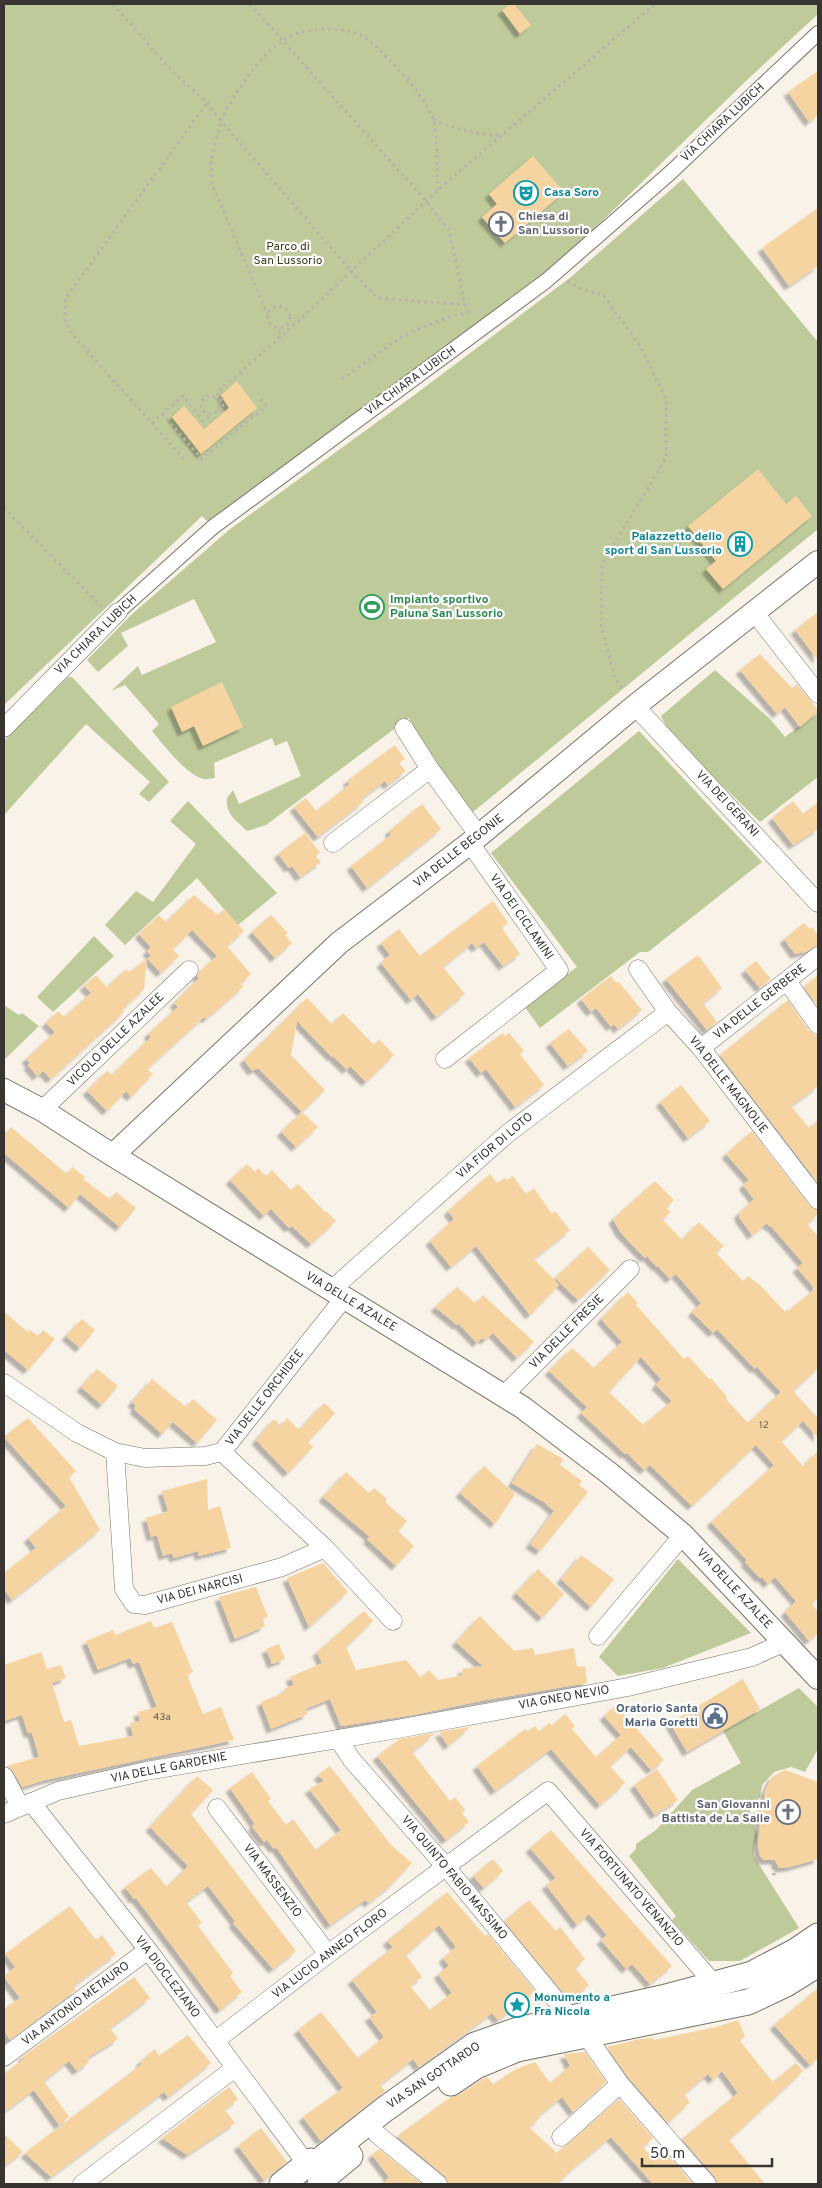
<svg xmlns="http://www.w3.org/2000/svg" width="822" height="2188" font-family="Overpass,sans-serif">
  <defs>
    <filter id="shadow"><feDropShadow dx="-4.5" dy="4.5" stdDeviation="1" flood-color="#0004"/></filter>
  </defs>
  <rect width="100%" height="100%" fill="#f9f2e8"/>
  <g fill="#bfca9b">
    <path d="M4,4h814v10l-70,65 -223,217 -312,231 -11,-11 -198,189z"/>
    <path d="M683,179l135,163v187l-345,283 -36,-44 -28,-50 -143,107 -19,6c-10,-10 -22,-17 -20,-33l6,-8 6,14 62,-28 -14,-35 -12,5 -3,-8 -58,25 1,15c-4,0 -8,2 -11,1 -17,-3 -41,-35 -52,-48l7,-7 -34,-39 -14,6 27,-25 4,9 74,-33 -22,-43 -73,34 7,13 -30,26 -11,-12 45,-46 97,-84 188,-137 154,-116z"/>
    <path d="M715,670l55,49 15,18 33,-25v65l-58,45 -89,-86 -10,-20z"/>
    <path d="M68,677h4l97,105 -20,20 -10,-8 11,-12 -64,-58 -82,91v-74z"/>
    <path d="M639,731l123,131 -114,90h-8l-100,76 -16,-22 53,-39 -86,-114z"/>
    <path d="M188,801l89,92 -39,32 -41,-47 -72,67 -20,-20 31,-34 17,11 43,-58 -26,-23z"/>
    <path d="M94,936l20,20 -61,56 -16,-15z"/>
    <path d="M4,1005l15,10 3,-2 17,13 -35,34z"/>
    <path d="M678,1559l73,74 -88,35 -45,8 -19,-19z"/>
    <path d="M799,1688l19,19v42l-13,23 -14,-5 -17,5 -12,13 -2,12 -10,12c0,11 6,17 7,25 1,9 -6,15 -2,24l44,70 -59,33h-31l-37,-41 4,-4 -47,-60 7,-7v-5l20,-14 36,-40 49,-27 -18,-32z"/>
  </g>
  <g fill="#f5d4a2" fill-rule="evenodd" filter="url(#shadow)">
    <path d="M510,4h4l17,21 -11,9 -18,-24z"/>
    <path d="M818,71v44l-9,7 -21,-30z"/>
    <path d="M533,156l31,36 -59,51 -23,-26 15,-13 -8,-10z"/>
    <path d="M818,208v58l-29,20 -27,-38z"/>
    <path d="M237,381l20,27 -56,46 -29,-37 12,-11 20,23 25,-21 -8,-13z"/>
    <path d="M758,469l28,35 10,-8 16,20 -89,73 -17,-20 10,-8 -28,-35z"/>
    <path d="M818,612v48l-23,-30z"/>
    <path d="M760,654l32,34 5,-4 21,26v2l-18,15 -15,-20 -8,7 -37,-44z"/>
    <path d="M222,682l21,45 -40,19 -9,-20 -12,6 -11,-25z"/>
    <path d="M395,745l10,14 -6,4 7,8 -18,14 -3,-4 -24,18 2,3 -45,35 -24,-30 12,-9 10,13 34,-27 -3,-3z"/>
    <path d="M793,801l10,13 15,-12v27l-25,16 -21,-27z"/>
    <path d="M422,804l19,25 -74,59 -16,-22 40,-31 -2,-4z"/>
    <path d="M305,833l15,20 -4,3 5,6 -21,15 -8,-11 -3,2 -11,-14z"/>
    <path d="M194,895l24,20 6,-6 20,22 -17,15 24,28 -10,10 2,3 -37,32 -2,-2 -57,52 6,5 -22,23 -5,-6 -19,20 -20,-20 20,-20 5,4 39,-38 -3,-3 30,-27 -4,-4 25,-25 -2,-2 2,-4 18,-16 -25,-26 -19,19 6,7 -18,17 -14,-15 -3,31 -22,21 2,2 -73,67 -8,-8 -6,5 -9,-11 2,-2 -4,-4 29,-27 -9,-9 12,-12 6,6 27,-24 -7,-7 12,-11 11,12 19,-18 3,3 22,-16 -4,-5 4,-4 -12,-13 20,-19 7,7z"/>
    <path d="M493,901l15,22 -6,5 18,26 -17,12 -19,-24 -8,6 -4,-5 -29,24 22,27 -29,23 -18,-23 -7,6 -30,-37 9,-8 -9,-12 18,-14 21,27z"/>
    <path d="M271,915l17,18 -3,2 7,8 -17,15 -23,-26z"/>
    <path d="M804,923l6,6 2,-2 6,8v11l-13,6 -10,2 -11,-15z"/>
    <path d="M698,955l24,33 -19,15 14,19 -10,8 -41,-51z"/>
    <path d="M756,961l15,18 -11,9 -15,-18z"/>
    <path d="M818,975v32l-14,-20z"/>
    <path d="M611,976l5,7 2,-2 24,29 -24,19 -4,-5 -3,3 -15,-19 -5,4 -10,-13z"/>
    <path d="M307,998l25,26 11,-11 31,32 5,-6 15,16 -28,27 -16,-16 -3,4 -14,-14 -1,1 -35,-36 -6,34 34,35 -23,22 -44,-44 -6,3 -8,-11z"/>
    <path d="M788,1000l21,31 9,5v50l-27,20 18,22 9,-8v63l-98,-128z"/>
    <path d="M569,1029l19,22 -20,15 -18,-23z"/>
    <path d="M503,1033l2,3 4,-3 15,18 -4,3 24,31 -29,22 -29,-38 -5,4 -12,-15z"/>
    <path d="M681,1085l29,36 -22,17 -28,-36z"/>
    <path d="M302,1112l16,15 -22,20 -15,-15z"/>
    <path d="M11,1127l56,47 5,-7 13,10 -2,2 27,20 6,-7 20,16 -16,19 -40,-33 -11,14 -65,-55v-17z"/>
    <path d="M752,1131l58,75 8,4v4l-11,10 11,12v132l-25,23 25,27v20l-15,-17 -22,20 22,25 15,-15v147l-6,6 6,8v21l-9,8 -24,-29 11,-11 -21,-24 -7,7 -6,-7 -2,1 -15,-16 2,-2 -36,-38 63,-57 -18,-20 -64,61 -42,-41 -6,5 -17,-17 -2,1 -44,-41 6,-6 -38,-36 23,-23 22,20 28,-26 -21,-23 27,-27 10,11 -2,2 48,54 4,-3 21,23 2,-1 16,19 -1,2 22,24 33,-31 -24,-25 -2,2 -38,-40 -4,4 -21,-21 9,-9 -25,-29 -6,5 -12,-13 -1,1 -10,-11 -2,2 -25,-26 -7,-13 42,-38 19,19 -8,8 5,4 -9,7 20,21 17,-18 25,24 -8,7 27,28 5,-5 13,10 24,26 2,-3 1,2 27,-22 -18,-21 6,-5 -32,-37 -1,1 -3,-4 -15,12 -13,-18 1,-1 -2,-2 16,-15 -11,-14 6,-5 -23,-26zM641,1357l20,22 -5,6 16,16 -29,24 -34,-33z"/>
    <path d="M247,1164l8,8 3,-4 8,8 6,-6 19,20 7,-6 27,28 1,-1 10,10 -25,23 -19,-18 -3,2 -18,-19 -7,7 -34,-36z"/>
    <path d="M490,1174l7,9 8,-5 2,2 6,-4 13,18 8,-6 18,26 3,-3 15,19 -36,29 25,26 -29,30 -54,-69 -25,21 -21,-26 24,-22 -6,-8z"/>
    <path d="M588,1247l22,23 -32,30 -23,-22z"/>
    <path d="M457,1287l19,17 7,-9 51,47 -17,16 -24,-25 -8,7 -3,-2 -5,5 -18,-19 -2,1 -22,-18z"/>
    <path d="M4,1312l24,20 2,-2 8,6 5,-6 12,9 -27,31 -24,-20z"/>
    <path d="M82,1319l13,11 -15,18 -14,-12z"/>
    <path d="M97,1369l21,17 -16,19 -21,-18z"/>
    <path d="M152,1379l34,28 7,-8 24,21 -20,23 -24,-21 -11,12 -28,-25 2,-3 -4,-4z"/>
    <path d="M324,1403l11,10 -27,29 5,5 -25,26 -32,-33 18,-21 7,7 6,-8 12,12z"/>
    <path d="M28,1418l48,53 -7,6 31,53 -88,70 -8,-11v-16l32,-25 -8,-10 38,-32 -62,-69z"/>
    <path d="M537,1444l26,15 -3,6 22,16 -3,4 9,7 -48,59 -10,-7 24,-33 -10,-9 -32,-19z"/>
    <path d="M484,1466l31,28 -20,30 -35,-31z"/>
    <path d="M346,1472l23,21 5,-5 13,11 -2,3 22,19 -9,10 16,15 -18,20 -29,-27 3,-2 -47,-40z"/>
    <path d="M207,1479l1,31 12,-4 11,42 -32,8 -1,-5 -24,7 -2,-5 -9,3 -6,-21 -6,2 -5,-19 22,-7 -6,-20z"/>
    <path d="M581,1555l33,24 -23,28 -30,-28z"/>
    <path d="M323,1563l25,29 -39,35 -22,-49z"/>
    <path d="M538,1569l26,25 -22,24 -26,-25z"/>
    <path d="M256,1587l12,30 -6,2 3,7 -30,13 -16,-42z"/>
    <path d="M364,1611l9,10 -27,26 10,23 50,-10 15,18 8,-8 9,10 25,-5 -1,-6 21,-3 -27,-24 24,-26 34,35 19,-3 2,7 39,-7 3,19 8,-1 2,17 -102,17 -72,15 -72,11 -11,-27 -25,10 3,5 -37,15 -10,-27 24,-10 -1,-3 10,-4 -4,-8 32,-14 -5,-11z"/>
    <path d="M151,1621l3,7 18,-6 21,50 -6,3 16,39 18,-7 13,33 -189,40 -23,7 -9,-16 -6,-5 32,-9 -7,-24h-4l-6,-18 -18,6v-56l37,-13 6,17 14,-4 5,13 -14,5 12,39 7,-2 8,26 54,-10 -3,-13 10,-2 -2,-9 19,-5 -18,-45 -6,2 -3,-6 -32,12 -12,-29 27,-11 2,5z"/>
    <path d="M279,1644l6,15 -13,5 -6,-15z"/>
    <path d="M743,1679l17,30 -73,43 -17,-29z"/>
    <path d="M616,1705l48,55 -13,10 -20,-23 -21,19 15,17 -25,22 -49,-56 -56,42 -18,-25 48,-37 2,2 8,-5 4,6 10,-9 3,3 13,-12 10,12 -3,3 24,28 25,-22 -17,-19z"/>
    <path d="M470,1727l-22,19 -9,-14z"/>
    <path d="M435,1733l-23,19 38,49 5,-4 10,13 -3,3 7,9 -23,18 -69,-84 23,-17z"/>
    <path d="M330,1766l61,79 21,18 -22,23 -21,17 -4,-3 -35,25 -54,-78 -2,2 -7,-9 -3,2 -12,-16 3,-2 -25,-36 22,-16 19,27 -3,2 18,24 7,-6 23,31 25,-20 -32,-41 15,-8 -6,-6z"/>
    <path d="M657,1769l21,31 -23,15 -21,-30z"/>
    <path d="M785,1770l33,12v77l-28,8 -11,1 -4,-8h-11l-4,-4 -2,-10 2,-22 -4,-15h7l2,-18 7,-14z"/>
    <path d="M197,1776l16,14 -22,24 105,137 -23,18 -40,-46 2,-2 -27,-35 -22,16 16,21 -4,3 35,47 -3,3 12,16 -22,18 -84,-112 -2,1 -9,-12 26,-19 16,19 21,-21 -38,-39z"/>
    <path d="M551,1830l121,136 -22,18 -18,-20 -6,5 -25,-29 6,-5 -18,-21 -12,11 -31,-40 10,-7 -26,-30z"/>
    <path d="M493,1859l10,12 -19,17 -11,-12z"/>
    <path d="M447,1892l38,44 3,-2 47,57 -37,29 -6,-7 -73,54 -6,-8 -33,26 5,6 -64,50 -18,-24 40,-29 -45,-58 23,-18 37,46 26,-21 -15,-20 8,-5 -25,-32 41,-33 -6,-6zM439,1925l17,22 -13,11 6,8 -11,8 14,19 -22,17 -20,-24 12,-9 -16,-22z"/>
    <path d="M529,1900l27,31 4,-4 25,32 -10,9 14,17 -19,16 -66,-80z"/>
    <path d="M70,1906l26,34 6,-5 14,19 -43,32 3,4 -66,50 -6,-9v-22l16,-11 -16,-21 11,-10 -10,-13z"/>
    <path d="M134,1977l16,21 -40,30 8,11 -31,19 2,4 -12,9 -8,-10 -25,20 25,36 -10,8 -25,-35 -30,22v-38l20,-15 -2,-2z"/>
    <path d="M818,1988v70l-8,7 -36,-40z"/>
    <path d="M738,2020l7,16 -5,5 33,41 23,-19 7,8 -74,69 36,44h-48l-2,-7 -33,-38 56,-46 -16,-22 -9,9 -5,-6 -24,20 6,8 -22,21 -40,-46 -21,-30 33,-8 13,-1 1,2 62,-13z"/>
    <path d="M188,2035l23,28 -43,34 -4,-5 -113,85 -26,-24 117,-89 -2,-2 15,-13 4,7z"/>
    <path d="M585,2052l21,30 -33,30 -11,-15 -24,19 2,2 -11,9 28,26 62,-54 34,39 -10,9 12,14 11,-8 27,31h-40l-42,-47 -32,26 -22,21h-109l-3,-8 -48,-40 54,-39 8,-2 24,-16 4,-2 6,7 23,-15 19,-7 15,21 20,-17 -6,-12z"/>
    <path d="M229,2087l9,12 -13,11 10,13 -48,32 -25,-17z"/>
    <path d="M261,2128l26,34 -23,18 -26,-34z"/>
    <path d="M4,2134l19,18 -19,14z"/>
    <path d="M379,2149l43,35h-39l6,-7 -17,-22z"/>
  </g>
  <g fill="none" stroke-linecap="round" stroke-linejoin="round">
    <defs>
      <path id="pedestrian" d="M118,612l95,-85 333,-246 124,-108 148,-140"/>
      <g id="minor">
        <path d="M754,612l64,82"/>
        <path d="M635,706l183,197"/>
        <path d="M4,728l114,-116"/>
        <path d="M404,728l26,41 49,67"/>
        <path d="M333,843l97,-74"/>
        <path d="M638,969l30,43 33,36 117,152"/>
        <path d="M787,981l31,44"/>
        <path d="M701,1048l117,-92"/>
        <path d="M445,1059l114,-89 -89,-127"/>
        <path d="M42,1110l147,-140"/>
        <path d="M331,1290l176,-156 161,-122"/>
        <path d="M4,1383l73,50 38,19 30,6 60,-2 17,-4 122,-154"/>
        <path d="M504,1395l126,-126"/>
        <path d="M115,1452l9,137 10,15 11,1 137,-38 43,-19"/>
        <path d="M222,1452l103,96 68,73"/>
        <path d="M598,1636l85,-101"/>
        <path d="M338,1739l14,21 94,107 124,150"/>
        <path d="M4,1776l16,30"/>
        <path d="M31,1802l117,148 152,205 4,11"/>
        <path d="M217,1808l111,146"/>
        <path d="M4,1814l54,-23 88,-20 246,-41 236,-43 124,-30 33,-15"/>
        <path d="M586,2035l34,49 87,100"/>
        <path d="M215,2041l113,-87 220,-163 167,194"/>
        <path d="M4,2057l144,-107"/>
        <path d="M377,2134l61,50"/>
        <path d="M561,2137l59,-53"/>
        <path d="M82,2184l153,-116"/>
      </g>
      <g id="tertiary">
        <path d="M4,1090l38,20 64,41 416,256 87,66 74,62 135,143"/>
        <path d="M113,1155l226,-212 131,-100 165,-137 183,-144"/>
      </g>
      <g id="secondary">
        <path d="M451,2083l25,-17 41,-17 231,-47 38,-18 32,-20"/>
        <path d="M319,2161l66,-52 90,-64 43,-15 144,-32 90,-24 44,-23 22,-15"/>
        <path d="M282,2184l29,-23 11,3 4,8"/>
        <path d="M320,2184l7,-9 23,-19"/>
      </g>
    </defs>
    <use href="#pedestrian" stroke="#79736b" stroke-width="16"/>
    <use href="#minor" stroke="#79736b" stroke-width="19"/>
    <use href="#tertiary" stroke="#79736b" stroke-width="24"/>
    <use href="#secondary" stroke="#79736b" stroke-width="27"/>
    <g stroke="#b9b3ab" stroke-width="3" stroke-dasharray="2.5 4" stroke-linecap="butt">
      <path d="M113,4l57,65 37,34 14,18 -10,39 1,24 56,132"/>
      <path d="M250,4l176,197 23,29 16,75 -87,-7 -27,-27 -130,-150c11,-25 41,-70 66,-83 18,-10 51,-12 71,-4 14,5 24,19 34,29 16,16 32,34 41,55 5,13 4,56 5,72"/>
      <path d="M433,120c23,9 43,15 67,15"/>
      <path d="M568,281l9,6 27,9 36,50 26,53v59l-64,106 -1,61 14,53 9,13"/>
      <circle cx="279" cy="317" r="11"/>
      <path d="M279,339l1,-11"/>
      <path d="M342,379l62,-44 45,-18 21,-5"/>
      <circle cx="210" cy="405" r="9"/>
      <path d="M218,411l6,-7 -7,-11 78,-69 143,-134 217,-186"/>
      <path d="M162,414l40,45 64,-53 -7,-10"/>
      <path d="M152,423l31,-27 20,25 9,-7"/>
      <path d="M184,459l-112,-125 -7,-14v-21l142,-196"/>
      <path d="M4,508l98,99"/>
      <path d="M773,1860l1,17"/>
    </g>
    <use href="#pedestrian" stroke="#fff" stroke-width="14"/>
    <use href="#minor" stroke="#fff" stroke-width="18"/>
    <use href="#tertiary" stroke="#fff" stroke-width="22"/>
    <use href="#secondary" stroke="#fff" stroke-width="25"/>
  </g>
  <defs>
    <symbol id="theatre-ring" viewBox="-11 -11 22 22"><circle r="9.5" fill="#fff" stroke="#0f9aa8" stroke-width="1.5"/><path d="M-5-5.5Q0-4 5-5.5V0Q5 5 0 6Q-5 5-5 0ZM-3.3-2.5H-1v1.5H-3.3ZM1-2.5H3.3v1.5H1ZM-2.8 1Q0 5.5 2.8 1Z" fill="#0f9aa8"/></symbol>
    <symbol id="church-ring" viewBox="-11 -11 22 22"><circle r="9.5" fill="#fff" stroke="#6b7280" stroke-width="1.5"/><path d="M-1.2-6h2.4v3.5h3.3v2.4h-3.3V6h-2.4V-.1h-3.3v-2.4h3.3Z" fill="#6b7280"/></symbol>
    <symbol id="building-ring" viewBox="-11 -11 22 22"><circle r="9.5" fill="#fff" stroke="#0f9aa8" stroke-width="1.5"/><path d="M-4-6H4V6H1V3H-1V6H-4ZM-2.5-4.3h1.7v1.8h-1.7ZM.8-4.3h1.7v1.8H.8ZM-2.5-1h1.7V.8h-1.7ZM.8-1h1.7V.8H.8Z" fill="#0f9aa8"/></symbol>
    <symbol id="stadium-ring" viewBox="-11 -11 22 22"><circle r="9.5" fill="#fff" stroke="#2e9e5b" stroke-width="1.5"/><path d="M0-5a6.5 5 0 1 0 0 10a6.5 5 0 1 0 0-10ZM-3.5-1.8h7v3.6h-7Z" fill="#2e9e5b"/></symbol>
    <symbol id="civic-ring" viewBox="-11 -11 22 22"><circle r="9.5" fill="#fff" stroke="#5c6f8a" stroke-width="1.5"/><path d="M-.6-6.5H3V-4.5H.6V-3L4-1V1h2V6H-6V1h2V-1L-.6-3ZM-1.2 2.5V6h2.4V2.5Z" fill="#5c6f8a"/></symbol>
    <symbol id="sight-ring" viewBox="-11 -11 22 22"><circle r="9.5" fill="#fff" stroke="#0f9aa8" stroke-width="1.5"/><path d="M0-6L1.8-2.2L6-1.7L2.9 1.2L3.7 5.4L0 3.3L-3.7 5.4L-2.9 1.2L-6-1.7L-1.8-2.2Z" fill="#0f9aa8"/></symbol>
  </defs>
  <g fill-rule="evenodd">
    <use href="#theatre-ring" x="512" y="179" width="28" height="28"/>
    <use href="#church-ring" x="487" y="210" width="28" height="28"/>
    <use href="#building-ring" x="726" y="530" width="28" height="28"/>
    <use href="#stadium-ring" x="358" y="593" width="28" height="28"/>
    <use href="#civic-ring" x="701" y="1702" width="28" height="28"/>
    <use href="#church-ring" x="774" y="1798" width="28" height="28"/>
    <use href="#sight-ring" x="503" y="1991" width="28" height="28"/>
  </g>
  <g text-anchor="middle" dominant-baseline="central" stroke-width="4.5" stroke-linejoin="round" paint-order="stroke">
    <g font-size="10" fill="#665c4d">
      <text x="764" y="1425">12</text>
      <text x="162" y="1717">43a</text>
    </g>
    <g font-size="12" fill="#373431" stroke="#fff">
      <text transform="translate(723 123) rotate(-43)">VIA CHIARA LUBICH</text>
      <text transform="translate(411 381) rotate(-36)">VIA CHIARA LUBICH</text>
      <text transform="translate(96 635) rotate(-44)">VIA CHIARA LUBICH</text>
      <text transform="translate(727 804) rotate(47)">VIA DEI GERANI</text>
      <text transform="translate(459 851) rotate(-38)">VIA DELLE BEGONIE</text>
      <text transform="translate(521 917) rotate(55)">VIA DEI CICLAMINI</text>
      <text transform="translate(760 1002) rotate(-38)">VIA DELLE GERBERE</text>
      <text transform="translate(116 1040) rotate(-44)">VICOLO DELLE AZALEE</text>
      <text transform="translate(728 1085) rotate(52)">VIA DELLE MAGNOLIE</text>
      <text transform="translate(495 1146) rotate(-40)">VIA FIOR DI LOTO</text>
      <text transform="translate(351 1302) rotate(31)">VIA DELLE AZALEE</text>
      <text transform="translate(567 1332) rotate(-45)">VIA DELLE FRESIE</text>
      <text transform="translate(265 1398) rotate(-52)">VIA DELLE ORCHIDEE</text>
      <text transform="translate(734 1589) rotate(47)">VIA DELLE AZALEE</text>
      <text transform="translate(200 1590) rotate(-15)">VIA DEI NARCISI</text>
      <text transform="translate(564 1698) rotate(-10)">VIA GNEO NEVIO</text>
      <text transform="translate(169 1768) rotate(-11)">VIA DELLE GARDENIE</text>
      <text transform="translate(454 1878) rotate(50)">VIA QUINTO FABIO MASSIMO</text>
      <text transform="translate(272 1881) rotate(53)">VIA MASSENZIO</text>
      <text transform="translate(631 1888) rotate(49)">VIA FORTUNATO VENANZIO</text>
      <text transform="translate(330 1954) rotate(-37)">VIA LUCIO ANNEO FLORO</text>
      <text transform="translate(167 1977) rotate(53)">VIA DIOCLEZIANO</text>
      <text transform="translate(76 2004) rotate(-37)">VIA ANTONIO METAURO</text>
      <text transform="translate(434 2076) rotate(-34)">VIA SAN GOTTARDO</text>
    </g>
    <g font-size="12" font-weight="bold" fill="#0d838f" stroke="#fff" text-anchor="start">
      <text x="544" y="193">Casa Soro</text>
      <text x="722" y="537" text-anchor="end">Palazzetto dello<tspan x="722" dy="14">sport di San Lussorio</tspan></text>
      <text x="534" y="1998">Monumento a<tspan x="534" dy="14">Fra Nicola</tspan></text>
    </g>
    <g font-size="12" font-weight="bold" fill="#5b616d" stroke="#fff" text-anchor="start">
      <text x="518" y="217">Chiesa di<tspan x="518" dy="14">San Lussorio</tspan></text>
      <text x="770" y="1805" text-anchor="end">San Giovanni<tspan x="770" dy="14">Battista de La Salle</tspan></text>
    </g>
    <g font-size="12" fill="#343c13" stroke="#fff">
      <text x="288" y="247">Parco di<tspan x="288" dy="14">San Lussorio</tspan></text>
    </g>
    <g font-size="12" font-weight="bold" fill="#27864d" stroke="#fff" text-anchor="start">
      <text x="390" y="600">Impianto sportivo<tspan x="390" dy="14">Paluna San Lussorio</tspan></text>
    </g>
    <g font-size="12" font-weight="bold" fill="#4e5e75" stroke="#fff" text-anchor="end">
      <text x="698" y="1709">Oratorio Santa<tspan x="698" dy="14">Maria Goretti</tspan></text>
    </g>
  </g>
  <rect width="822" height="2188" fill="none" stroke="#373431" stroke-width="10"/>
  <path d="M642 2158v8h130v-8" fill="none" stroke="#373431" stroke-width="2.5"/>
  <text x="650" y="2158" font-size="15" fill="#373431" stroke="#ffffff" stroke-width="4" paint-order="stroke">50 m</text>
</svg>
